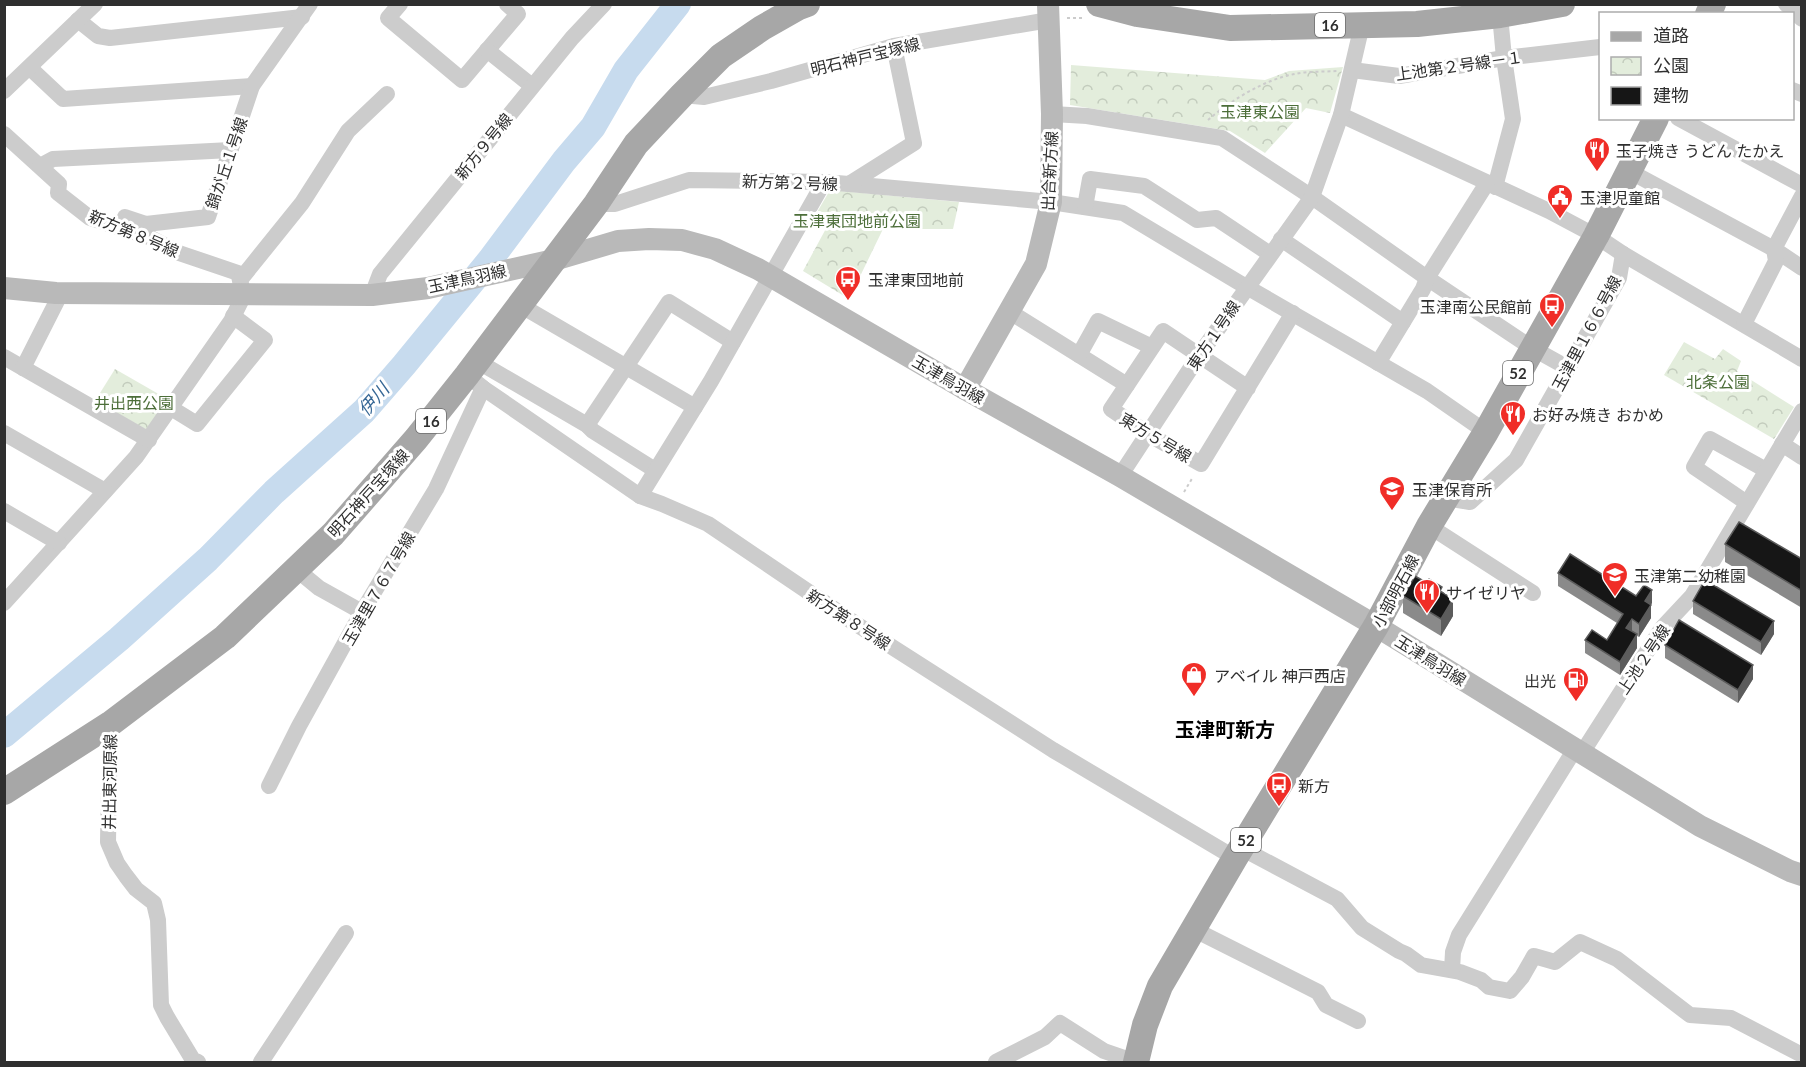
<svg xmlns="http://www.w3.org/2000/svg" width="1806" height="1067" font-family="Lato,'Noto Sans JP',sans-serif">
  <defs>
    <pattern id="park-crowns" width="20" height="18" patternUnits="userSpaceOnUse" patternTransform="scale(1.5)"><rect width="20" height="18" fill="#e3eddc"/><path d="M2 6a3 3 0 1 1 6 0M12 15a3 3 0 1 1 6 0" fill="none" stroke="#c3ccbd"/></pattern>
  </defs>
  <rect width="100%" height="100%" fill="#fff"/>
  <g fill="url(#park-crowns)">
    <path d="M1071,65l194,15 24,-9 54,-4 -13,46 -24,-5 -41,45 -35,-22 -160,-26z"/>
    <path d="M830,190l129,12 -6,27h-70l-34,70 -46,-28 26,-48 -13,-9z"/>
    <path d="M1684,342l31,17 8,-10 18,12 -4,10 57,36 -20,32 -110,-64z"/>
    <path d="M115,369l54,31 -22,30 -52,-29z"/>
  </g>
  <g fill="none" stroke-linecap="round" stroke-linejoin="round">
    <path stroke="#c7dbee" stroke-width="26" d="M4,735l115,-96 89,-80 66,-67 90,-81 40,-46 86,-105 74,-99 29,-34 33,-57 52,-66"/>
    <g stroke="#ccc" stroke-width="2" stroke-dasharray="3 3" stroke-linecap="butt">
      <path d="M1067,18h18"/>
      <path d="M1208,120c22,-19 57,-41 87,-46 13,-3 28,-2 42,-3"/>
      <path d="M1184,492l9,-15"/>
    </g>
    <g stroke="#ccc" stroke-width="16">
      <path d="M400,4l-12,14 74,62 56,-66 -11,-10"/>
      <path d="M1786,4l16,15"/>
      <path d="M78,20l20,16 12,2 192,-21"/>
      <path d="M487,50l45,36"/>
      <path d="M30,68l33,31 189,-13"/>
      <path d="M1352,70l47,6 105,-18 96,-11"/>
      <path d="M1792,90l10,4"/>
      <path d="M4,91l91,-87"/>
      <path d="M682,95l22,2 67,-16 123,-35 155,-26"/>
      <path d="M1052,114l35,2 135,22 90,59 115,81 105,70 36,20"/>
      <path d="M1341,115l208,96 47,25 27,18 179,105"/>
      <path d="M1678,118l124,67"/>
      <path d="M4,134l55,50 -1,9 32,25 59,19 30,16 59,20 6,22 -13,26 -95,136 -132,146"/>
      <path d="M40,166l13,-7 178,-9"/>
      <path d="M1629,171l145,78 28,19"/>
      <path d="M849,184l202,18 72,11 115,69 189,109 59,41"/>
      <path d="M1495,187l18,-68 -9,-61 -4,-43"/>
      <path d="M596,204h19l74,-24 135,2 25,2 65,-41 -20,-97"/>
      <path d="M1085,207l5,-28 54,7 53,34 19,-2 54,36"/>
      <path d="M125,217l21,7 62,-7 44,-131 58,-82"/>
      <path d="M1281,239l122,83"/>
      <path d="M240,280l62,-77 46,-72 39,-37"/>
      <path d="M372,295l8,-21 192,-236 32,-34"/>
      <path d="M520,305l175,102"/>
      <path d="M1010,312l117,73"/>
      <path d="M1744,324l32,-63 -2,-12 2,-4 26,-49"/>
      <path d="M1079,355l19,-34 54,26"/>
      <path d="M4,357l145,83"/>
      <path d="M477,361l110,64 6,6 62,39"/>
      <path d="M1378,363l45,-74 4,-11 60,-95"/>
      <path d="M23,368l38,-75"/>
      <path d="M467,375l16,13 157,108 22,8 46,20 145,98 200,128 182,108"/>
      <path d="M1248,388l-85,-57 -52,78 37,25 53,30 92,-151"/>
      <path d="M171,408l26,16 68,-84 -32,-24"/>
      <path d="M587,425l82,-123 64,40"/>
      <path d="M4,433l101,58"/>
      <path d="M1782,444l20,13"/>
      <path d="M1120,476l80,-122 112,-157 29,-82 21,-90"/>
      <path d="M640,496l71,-115 113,-199"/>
      <path d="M1446,498l24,4 46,-42 103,-182 4,-24"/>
      <path d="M1747,503l-53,-36 16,-28 56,31"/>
      <path d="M4,511l55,32"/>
      <path d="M1429,526l104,67"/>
      <path d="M296,569l23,19 43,24"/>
      <path d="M110,724l-2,118 9,21 9,13 10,13 18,14 4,17 3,85 6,12 26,43 5,2"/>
      <path d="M1582,753l80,-125 30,-32 110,-185"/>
      <path d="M269,786l30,-60 63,-114 74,-123 47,-101"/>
      <path d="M1241,848l96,51 25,29 37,23 7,3 15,11 39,7 21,8 8,7 21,4 12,-14 12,-21 21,6 25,-20 37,17 73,56 41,3 71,37"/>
      <path d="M1193,929l125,63 8,13 32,16"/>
      <path d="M1452,970l1,-18 6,-17 116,-186"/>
      <path d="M261,1062l85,-129"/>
      <path d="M996,1062l49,-25 15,-14 44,28 32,11"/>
    </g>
    <g stroke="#b9b9b9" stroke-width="22">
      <path d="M4,288l52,5 316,2 56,-7 126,-28 64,-19 31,-2 33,1 33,9 43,20 207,120 155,87 256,150 324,200 90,45 12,4"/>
      <path d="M965,389l71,-125 15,-62 1,-88 -4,-110"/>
    </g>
    <g stroke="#a7a7a7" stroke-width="26">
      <path d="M1099,4l38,10 93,14 187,-4 83,-9 62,-11"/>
      <path d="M1708,14l5,-10"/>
      <path d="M4,792l106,-68 115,-87 108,-103 83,-95 51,-64 129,-171 40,-60 46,-49 39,-39 41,-28 37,-21 8,-3"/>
      <path d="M1136,1062l9,-37 15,-39 75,-128 141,-232 53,-100 57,-94 110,-196 60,-118"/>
    </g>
  </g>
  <g fill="#8a8a8a">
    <path d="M1725,544l77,15v49l-77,-46z"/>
    <path d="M1558,573l78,23 16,7 -1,1v14l-12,19 -2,-1v12l-17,27 -35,-22v-13h22l10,-17 -59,-37z"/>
    <path d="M1442,592l11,24 -12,20 -38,-23v-17z"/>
    <path d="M1693,601l81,33 -13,21 -68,-41z"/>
    <path d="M1665,645l88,34 -15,24 -73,-45z"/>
  </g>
  <g fill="#5c5c5c">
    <path d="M1652,590v13l-7,11v-13z"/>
    <path d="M1453,599v17l-12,20v-17z"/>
    <path d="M1651,605v13l-12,19v-13z"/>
    <path d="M1632,619v13l-6,-4z"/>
    <path d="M1774,621v13l-13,21v-13z"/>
    <path d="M1637,634v14l-17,27v-13z"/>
    <path d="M1753,665v14l-15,24v-13z"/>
  </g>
  <g fill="#161616" stroke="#5c5c5c" stroke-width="1.5">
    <path d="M1739,522l63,37v32l-77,-47z"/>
    <path d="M1570,554l66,42 8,-11 8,5 -7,11 6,4 -12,19 -7,-5 -6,9 11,6 -17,28 -35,-22 7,-10 15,10 16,-26 -65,-41z"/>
    <path d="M1415,576l12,7 2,-4 13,8 -2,4 13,8 -12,20 -38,-23z"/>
    <path d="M1705,580l69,41 -13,21 -68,-41z"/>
    <path d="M1679,620l74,45 -15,25 -73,-45z"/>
  </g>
  <defs>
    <symbol id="restaurant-pin" viewBox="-11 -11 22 30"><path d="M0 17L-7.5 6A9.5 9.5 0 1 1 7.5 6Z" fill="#f02d27" stroke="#fff"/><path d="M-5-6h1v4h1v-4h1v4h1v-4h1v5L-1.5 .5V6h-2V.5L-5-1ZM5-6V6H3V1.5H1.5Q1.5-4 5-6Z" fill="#fff"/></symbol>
    <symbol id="civic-pin" viewBox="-11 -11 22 30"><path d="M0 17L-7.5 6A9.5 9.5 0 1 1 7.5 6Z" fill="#f02d27" stroke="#fff"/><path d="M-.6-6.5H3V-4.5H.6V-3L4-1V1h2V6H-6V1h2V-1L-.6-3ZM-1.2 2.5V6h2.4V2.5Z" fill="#fff"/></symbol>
    <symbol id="bus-pin" viewBox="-11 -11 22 30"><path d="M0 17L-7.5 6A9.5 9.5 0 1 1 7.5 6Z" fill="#f02d27" stroke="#fff"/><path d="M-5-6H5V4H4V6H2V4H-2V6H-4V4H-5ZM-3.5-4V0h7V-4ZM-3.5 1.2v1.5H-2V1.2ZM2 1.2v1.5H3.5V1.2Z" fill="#fff"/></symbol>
    <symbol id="school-pin" viewBox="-11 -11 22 30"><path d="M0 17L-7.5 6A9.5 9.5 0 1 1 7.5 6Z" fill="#f02d27" stroke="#fff"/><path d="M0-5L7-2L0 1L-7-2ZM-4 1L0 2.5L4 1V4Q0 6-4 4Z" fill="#fff"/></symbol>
    <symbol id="shop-pin" viewBox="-11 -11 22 30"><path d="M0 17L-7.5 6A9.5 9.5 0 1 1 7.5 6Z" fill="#f02d27" stroke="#fff"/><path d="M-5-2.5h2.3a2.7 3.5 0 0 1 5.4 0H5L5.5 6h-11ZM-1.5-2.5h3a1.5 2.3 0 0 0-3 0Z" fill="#fff"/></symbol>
    <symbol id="fuel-pin" viewBox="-11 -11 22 30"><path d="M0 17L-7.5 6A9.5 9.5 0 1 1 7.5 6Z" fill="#f02d27" stroke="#fff"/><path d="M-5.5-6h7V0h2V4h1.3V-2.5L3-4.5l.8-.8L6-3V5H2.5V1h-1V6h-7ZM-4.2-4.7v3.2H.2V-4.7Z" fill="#fff"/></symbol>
  </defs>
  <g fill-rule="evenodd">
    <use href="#restaurant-pin" x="1582" y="135" width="30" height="40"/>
    <use href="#civic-pin" x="1545" y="182" width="30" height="40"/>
    <use href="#bus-pin" x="833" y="264" width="30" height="40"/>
    <use href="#bus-pin" x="1537" y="291" width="30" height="40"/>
    <use href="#restaurant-pin" x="1498" y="399" width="30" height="40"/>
    <use href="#school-pin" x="1377" y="474" width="30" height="40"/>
    <use href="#school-pin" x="1600" y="560" width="30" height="40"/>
    <use href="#restaurant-pin" x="1412" y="577" width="30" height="40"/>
    <use href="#shop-pin" x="1179" y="660" width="30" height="40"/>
    <use href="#fuel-pin" x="1561" y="665" width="30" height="40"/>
    <use href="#bus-pin" x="1264" y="770" width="30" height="40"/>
  </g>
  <g text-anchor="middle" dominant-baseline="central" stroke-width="6" stroke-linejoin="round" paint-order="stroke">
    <g fill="#fff" stroke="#6d6d6d" stroke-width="1.5">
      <rect x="1315" y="13" width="30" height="24" rx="4.5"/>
      <rect x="1503" y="361" width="30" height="24" rx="4.5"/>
      <rect x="416" y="409" width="30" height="24" rx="4.5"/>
      <rect x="1231" y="828" width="30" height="24" rx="4.5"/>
    </g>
    <g font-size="15" font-weight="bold" fill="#2f2f2f">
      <text x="1330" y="25">16</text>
      <text x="1518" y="373">52</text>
      <text x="431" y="421">16</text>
      <text x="1246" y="840">52</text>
    </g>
    <g font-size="16" fill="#2f2f2f" stroke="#fff">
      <text transform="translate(865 56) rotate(-14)">明石神戸宝塚線</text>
      <text transform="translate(1459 65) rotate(-8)">上池第２号線－１</text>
      <text transform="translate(483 146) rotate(-51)">新方９号線</text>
      <text transform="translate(226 163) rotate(-71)">錦が丘１号線</text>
      <text transform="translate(1049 171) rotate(-87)">出合新方線</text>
      <text transform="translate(790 182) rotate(2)">新方第２号線</text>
      <text transform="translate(134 233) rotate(23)">新方第８号線</text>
      <text transform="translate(467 278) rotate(-12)">玉津鳥羽線</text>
      <text transform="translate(1586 333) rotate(-62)">玉津里１６６号線</text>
      <text transform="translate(1213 335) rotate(-56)">東方１号線</text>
      <text transform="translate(949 379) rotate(30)">玉津鳥羽線</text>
      <text transform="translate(1156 437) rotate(31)">東方５号線</text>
      <text transform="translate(368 493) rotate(-48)">明石神戸宝塚線</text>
      <text transform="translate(378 588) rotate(-60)">玉津里７６７号線</text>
      <text transform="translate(1395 591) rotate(-62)">小部明石線</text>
      <text transform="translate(849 619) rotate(33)">新方第８号線</text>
      <text transform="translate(1643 659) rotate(-56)">上池２号線</text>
      <text transform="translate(1431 660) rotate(32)">玉津鳥羽線</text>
      <text transform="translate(109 782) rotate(-89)">井出東河原線</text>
    </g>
    <g font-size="16" fill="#4c6e39" stroke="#fff">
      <text x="1260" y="111">玉津東公園</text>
      <text x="857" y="220">玉津東団地前公園</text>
      <text x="1718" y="381">北条公園</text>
      <text x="134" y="402">井出西公園</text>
    </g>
    <g font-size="16" fill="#2f2f2f" stroke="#fff" text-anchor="start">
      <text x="1616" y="150">玉子焼き うどん たかえ</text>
      <text x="1580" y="197">玉津児童館</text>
      <text x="868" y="279">玉津東団地前</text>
      <text x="1532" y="306" text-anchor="end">玉津南公民館前</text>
      <text x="1532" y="414">お好み焼き おかめ</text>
      <text x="1412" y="489">玉津保育所</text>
      <text x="1634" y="575">玉津第二幼稚園</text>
      <text x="1446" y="592">サイゼリヤ</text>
      <text x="1214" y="675">アベイル 神戸西店</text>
      <text x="1556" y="680" text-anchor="end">出光</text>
      <text x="1298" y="785">新方</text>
    </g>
    <g font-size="18" font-style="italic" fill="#376896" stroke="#fff">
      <text transform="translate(373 399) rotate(-49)">伊川</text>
    </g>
    <g font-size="20" font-weight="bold" fill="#000" stroke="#fff">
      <text x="1225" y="729">玉津町新方</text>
    </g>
  </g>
  <rect width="1806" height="1067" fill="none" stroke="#2f2f2f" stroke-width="12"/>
  <rect x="1599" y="12" width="195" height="108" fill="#ffffff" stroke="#acacac" stroke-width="1.5"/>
  <rect x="1611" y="32" width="30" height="9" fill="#a7a7a7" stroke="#acacac" stroke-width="1.5"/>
  <text x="1653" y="42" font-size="18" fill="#2f2f2f">道路</text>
  <rect x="1611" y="57" width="30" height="18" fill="url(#park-crowns)" stroke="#acacac" stroke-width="1.5"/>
  <text x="1653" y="72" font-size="18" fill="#2f2f2f">公園</text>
  <rect x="1611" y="87" width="30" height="18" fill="#161616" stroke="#acacac" stroke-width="1.5"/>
  <text x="1653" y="102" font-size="18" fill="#2f2f2f">建物</text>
</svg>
